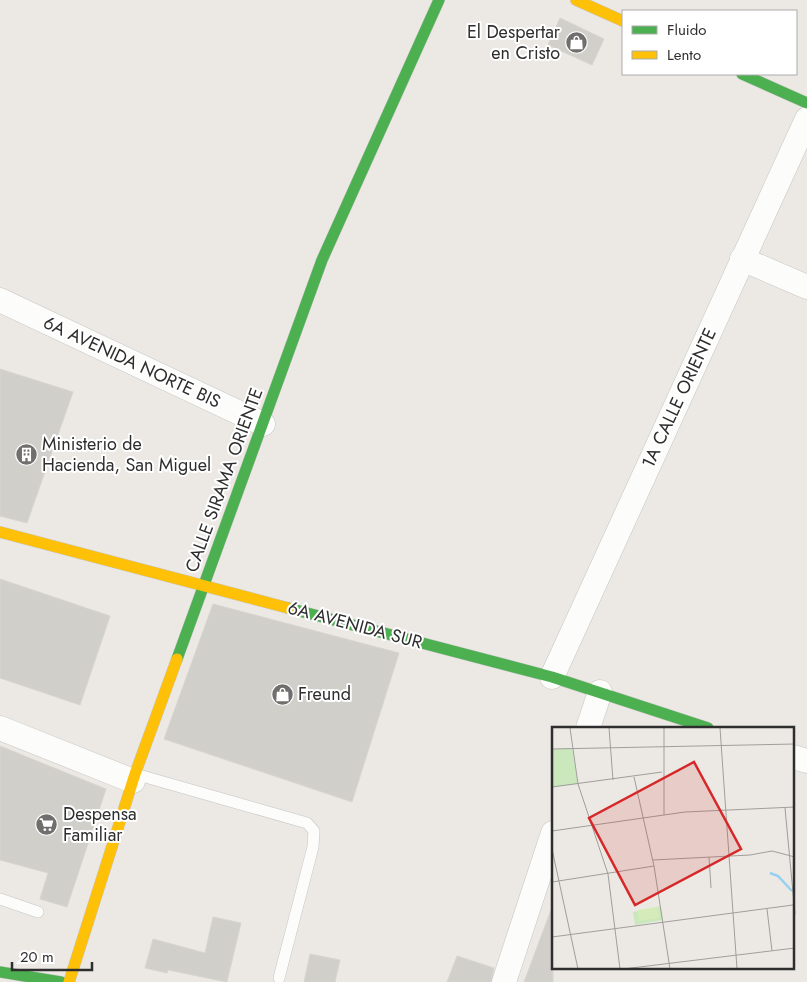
<svg xmlns="http://www.w3.org/2000/svg" width="807" height="982" font-family="Jost,sans-serif">
  <rect width="100%" height="100%" fill="#ece9e4"/>
  <g fill="#d1cfca" stroke="#d7d5d0">
    <path d="M560,18l44,21 -12,26 -44,-20z"/>
    <path d="M0,369l73,23 -46,131 -27,-7z"/>
    <path d="M0,579l110,37 -30,89 -80,-27z"/>
    <path d="M213,604l186,49 -47,149 -188,-63z"/>
    <path d="M0,746l106,43 -39,118 -27,-8 8,-26 -48,-13z"/>
    <path d="M551,910h2v72h-29z"/>
    <path d="M213,917l28,6 -14,59 -59,-12 -1,3 -22,-5 8,-29 52,14z"/>
    <path d="M310,954l30,6 -5,22h-31z"/>
    <path d="M457,956l37,12 -3,14h-44z"/>
  </g>
  <g fill="none" stroke-linecap="round" stroke-linejoin="round">
    <defs>
      <g id="lane">
        <path d="M135,774l172,49 7,8 -1,16 -34,131"/>
        <path d="M0,899l38,13"/>
      </g>
      <g id="street">
        <path d="M742,259l65,28"/>
        <path d="M0,300l263,124"/>
        <path d="M552,677l255,-558"/>
        <path d="M0,728l133,53"/>
        <path d="M588,728l12,-36"/>
        <path d="M793,757l14,4"/>
        <path d="M504,982l49,-149"/>
      </g>
      <g id="fast">
        <path d="M742,74l65,29"/>
        <path d="M288,608l264,69 156,51"/>
        <path d="M177,659l145,-399 117,-260"/>
        <path d="M0,972l61,10"/>
      </g>
      <g id="slow">
        <path d="M576,0l47,21"/>
        <path d="M0,532l288,76"/>
        <path d="M69,982l66,-208 42,-115"/>
      </g>
    </defs>
    <use href="#lane" stroke="#c5c5c5" stroke-width="12"/>
    <use href="#street" stroke="#c5c5c5" stroke-width="25"/>
    <use href="#fast" stroke="#c5c5c5" stroke-width="12"/>
    <use href="#slow" stroke="#c5c5c5" stroke-width="12"/>
    <use href="#lane" stroke="#fcfcfb" stroke-width="11"/>
    <use href="#street" stroke="#fcfcfb" stroke-width="24"/>
    <use href="#fast" stroke="#4caf50" stroke-width="11"/>
    <use href="#slow" stroke="#ffc107" stroke-width="11"/>
  </g>
  <defs>
    <symbol id="shop-disc" viewBox="-11 -11 22 22"><circle r="9.5" fill="#706f6e" stroke="#fff"/><path d="M-5-2.5h2.3a2.7 3.5 0 0 1 5.4 0H5L5.5 6h-11ZM-1.5-2.5h3a1.5 2.3 0 0 0-3 0Z" fill="#fff"/></symbol>
    <symbol id="building-disc" viewBox="-11 -11 22 22"><circle r="9.5" fill="#706f6e" stroke="#fff"/><path d="M-4-6H4V6H1V3H-1V6H-4ZM-2.5-4.3h1.7v1.8h-1.7ZM.8-4.3h1.7v1.8H.8ZM-2.5-1h1.7V.8h-1.7ZM.8-1h1.7V.8H.8Z" fill="#fff"/></symbol>
    <symbol id="supermarket-disc" viewBox="-11 -11 22 22"><circle r="9.5" fill="#706f6e" stroke="#fff"/><path d="M-6-5.5h2.5l.6 2H6L4.5 2H-2.5L-4.4-4H-6ZM-1.5 3.2a1.3 1.3 0 1 0 .1 0ZM3 3.2a1.3 1.3 0 1 0 .1 0Z" fill="#fff"/></symbol>
  </defs>
  <g fill-rule="evenodd">
    <use href="#shop-disc" x="564" y="30" width="25" height="25"/>
    <use href="#building-disc" x="14" y="442" width="25" height="25"/>
    <use href="#shop-disc" x="270" y="682" width="25" height="25"/>
    <use href="#supermarket-disc" x="34" y="812" width="25" height="25"/>
  </g>
  <g text-anchor="middle" dominant-baseline="central" stroke-width="4" stroke-linejoin="round" paint-order="stroke">
    <g font-size="18" fill="#2e2e2e" stroke="#fff" text-anchor="start">
      <text x="560" y="32" text-anchor="end">El Despertar<tspan x="560" dy="21">en Cristo</tspan></text>
      <text x="42" y="444">Ministerio de<tspan x="42" dy="21">Hacienda, San Miguel</tspan></text>
      <text x="298" y="694">Freund</text>
      <text x="63" y="814">Despensa<tspan x="63" dy="21">Familiar</tspan></text>
    </g>
    <g font-size="18" fill="#2e2e2e" stroke="#fff">
      <text transform="translate(132 362) rotate(25)">6A AVENIDA NORTE BIS</text>
      <text transform="translate(679 398) rotate(-65)">1A CALLE ORIENTE</text>
      <text transform="translate(224 480) rotate(-70)">CALLE SIRAMA ORIENTE</text>
      <text transform="translate(355 625) rotate(15)">6A AVENIDA SUR</text>
    </g>
  </g>
  <g transform="translate(552 727)">
    <rect width="242" height="242" fill="#ece9e4"/>
    <path d="M20,21l6,36 -26,3v-38zM109,179l2,14 -28,5 -2,-13z" fill="#cae8bc"/>
    <path d="M106,180l1,11 -20,3 -1,-11z" fill="#d5ecba"/>
    <path fill="none" stroke="#95d0f0" stroke-width="2.5" d="M218,146l8,3 14,15"/>
    <path fill="none" stroke="#a09e9b" stroke-width="1" d="M18,1l8,56 30,90 12,95M57,1l4,52M168,1l17,241M0,22l243,-5M82,50l20,89 16,103M0,60l110,-15M233,81l10,106M112,88v-87M0,104l133,-19 110,-5M0,122l26,120M157,130l2,31M101,133l97,-5 22,-4 23,6M0,155l102,-16M215,182l5,42M0,210l241,-32M71,242l172,-21"/>
    <path fill="#d62828" fill-opacity="0.15" stroke="#d62828" stroke-width="2.5" d="M142,35l47,87 -106,56 -46,-87z"/>
    <rect width="242" height="242" fill="none" stroke="#2e2e2e" stroke-width="2.5"/>
  </g>
  <rect x="622" y="10" width="175" height="65" fill="#ffffff" stroke="#ababab"/>
  <rect x="632" y="26" width="25" height="8" fill="#4caf50" stroke="#ababab"/>
  <text x="667" y="35" font-size="15" fill="#2e2e2e">Fluido</text>
  <rect x="632" y="51" width="25" height="8" fill="#ffc107" stroke="#ababab"/>
  <text x="667" y="60" font-size="15" fill="#2e2e2e">Lento</text>
  <path d="M12 962v8h80v-8" fill="none" stroke="#2e2e2e" stroke-width="2.5"/>
  <text x="20" y="962" font-size="15" fill="#2e2e2e" stroke="#ffffff" stroke-width="4" paint-order="stroke">20 m</text>
</svg>
